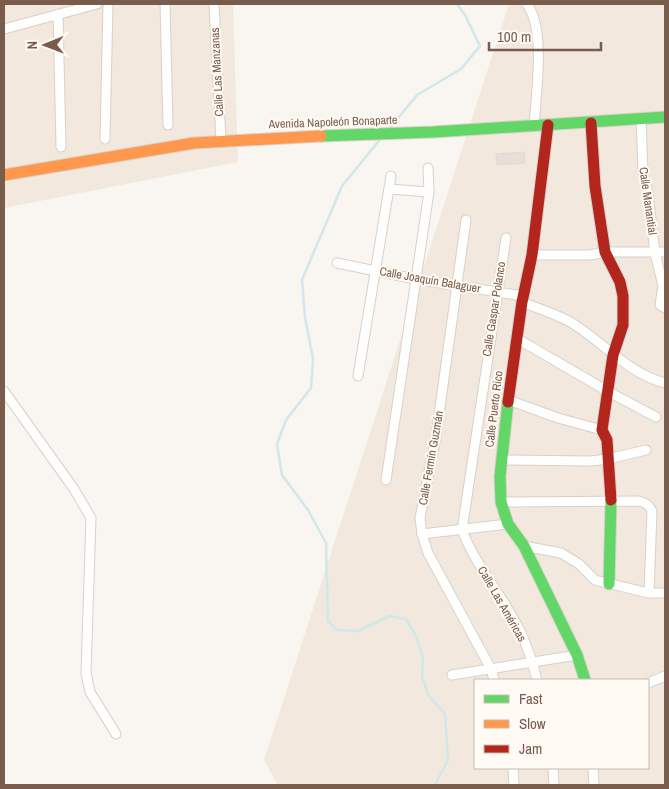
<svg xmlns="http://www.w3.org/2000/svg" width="669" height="789" font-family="'Archivo Narrow',sans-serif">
  <rect width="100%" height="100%" fill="#f9f5f0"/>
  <g fill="#f2e8de" fill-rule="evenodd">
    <path d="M4,4h229l5,158 -234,46z"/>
    <path d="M509,4h156v781h-387l-14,-25zM475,680h173v88h-173z"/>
  </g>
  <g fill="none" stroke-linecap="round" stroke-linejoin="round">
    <g stroke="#d0e8ea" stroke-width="2.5">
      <path d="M389,129l28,-34 44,-26 19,-23 -15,-31 -8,-11"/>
      <path d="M382,137l-40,49 -40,94 3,37 8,42 -2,29 -25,32 -9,24 5,31 26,35 18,33 2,78 9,9 21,1 31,-15 17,3 10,17 7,22 -1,19 7,19 16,18 3,46 -13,25"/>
    </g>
  </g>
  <path fill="#e6ded7" stroke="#e2d8d2" d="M524,152l1,11 -28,2 -1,-11z"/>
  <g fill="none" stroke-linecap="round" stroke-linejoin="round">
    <defs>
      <g id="street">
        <path d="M165,4l3,121"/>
        <path d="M214,4l7,137"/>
        <path d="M527,4c19,26 9,89 7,122"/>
        <path d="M58,14l3,133"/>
        <path d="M4,29l93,-25"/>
        <path d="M641,119l2,52 5,22 7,60 8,33 -3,19 5,3"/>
        <path d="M105,139l3,-135"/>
        <path d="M389,189l40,3"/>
        <path d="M466,220l-30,216 -16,82 2,16 6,19 63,116 3,11"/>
        <path d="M506,238l-44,292c14,37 42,67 59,103 7,15 12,31 16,47"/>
        <path d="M532,255h58l15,-3h60"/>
        <path d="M337,263l78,16 108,17"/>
        <path d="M522,302c16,7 39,13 53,23 30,19 54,49 90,58"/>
        <path d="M516,338l93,54 47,25"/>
        <path d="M358,376l33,-200"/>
        <path d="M4,391l70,98 17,29 -5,155 4,19 26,42"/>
        <path d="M508,400l50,18 44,12"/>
        <path d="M501,460l90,1 17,-2 38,-9"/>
        <path d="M386,480l43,-288 -1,-24"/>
        <path d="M501,502l138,-1c7,2 10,4 13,10l-3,82"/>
        <path d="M422,534l86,-10"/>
        <path d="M524,546l37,7 18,11 16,16 54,13h16"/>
        <path d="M452,675l125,-20"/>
        <path d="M648,683l17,-7"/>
        <path d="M513,768l1,17"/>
        <path d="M553,768l1,17"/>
        <path d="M593,768l1,17"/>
      </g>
      <g id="fast">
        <path d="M321,136l112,-4 232,-15"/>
        <path d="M508,402l-8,74 1,26 7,22 16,22 53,109 8,25"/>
        <path d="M609,584l2,-84"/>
      </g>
      <path id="slow" d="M4,175l190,-32 127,-7"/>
      <g id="jam">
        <path d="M591,123l4,63 10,66 15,30 3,14v29l-10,30 -11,75 5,10 4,60"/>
        <path d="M508,402l14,-100 10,-47 16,-130"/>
      </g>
    </defs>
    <use href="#street" stroke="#d7d1cb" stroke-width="11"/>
    <use href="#fast" stroke="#d9d2cb" stroke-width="13"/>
    <use href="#slow" stroke="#d9d2cb" stroke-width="13"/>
    <use href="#jam" stroke="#d9d2cb" stroke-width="13"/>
    <use href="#street" stroke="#fefefd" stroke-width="9"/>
    <use href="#fast" stroke="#63d668" stroke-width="11"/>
    <use href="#slow" stroke="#ff974d" stroke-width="11"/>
    <use href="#jam" stroke="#b3261e" stroke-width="11"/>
  </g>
  <g text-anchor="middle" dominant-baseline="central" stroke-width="4" stroke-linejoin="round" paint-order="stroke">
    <g font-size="12" fill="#7a5c4d" stroke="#fffaf3">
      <text transform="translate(217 72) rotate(-93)">Calle Las Manzanas</text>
      <text transform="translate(333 122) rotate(-2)">Avenida Napoleón Bonaparte</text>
      <text transform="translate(648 201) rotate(82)">Calle Manantial</text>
      <text transform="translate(430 280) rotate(10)">Calle Joaquín Balaguer</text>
      <text transform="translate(494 309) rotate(-81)">Calle Gaspar Polanco</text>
      <text transform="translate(494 409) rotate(-83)">Calle Puerto Rico</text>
      <text transform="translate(431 458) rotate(-80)">Calle Fermín Guzmán</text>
      <text transform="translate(502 604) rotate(60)">Calle Las Américas</text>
    </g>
  </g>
  <rect width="669" height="789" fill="none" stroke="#7a5c4d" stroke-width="10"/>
  <rect x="474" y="679" width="175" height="90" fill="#fffaf3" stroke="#cabbb1"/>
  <rect x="484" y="695" width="25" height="8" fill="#63d668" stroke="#cabbb1"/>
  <text x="519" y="704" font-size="15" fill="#7a5c4d">Fast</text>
  <rect x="484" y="720" width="25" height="8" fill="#ff974d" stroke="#cabbb1"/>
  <text x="519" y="729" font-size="15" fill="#7a5c4d">Slow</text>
  <rect x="484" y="745" width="25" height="8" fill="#b3261e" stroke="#cabbb1"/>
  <text x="519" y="754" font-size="15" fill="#7a5c4d">Jam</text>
  <g transform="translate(45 45) rotate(269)" stroke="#fffaf3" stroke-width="4" paint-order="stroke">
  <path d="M0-4L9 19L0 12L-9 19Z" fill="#7a5c4d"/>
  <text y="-8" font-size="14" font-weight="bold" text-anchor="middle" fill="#7a5c4d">N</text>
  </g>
  <path d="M489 42v8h112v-8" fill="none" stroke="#7a5c4d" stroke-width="2.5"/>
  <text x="497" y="42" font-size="15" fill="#7a5c4d" stroke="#fffaf3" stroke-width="4" paint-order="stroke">100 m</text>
</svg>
